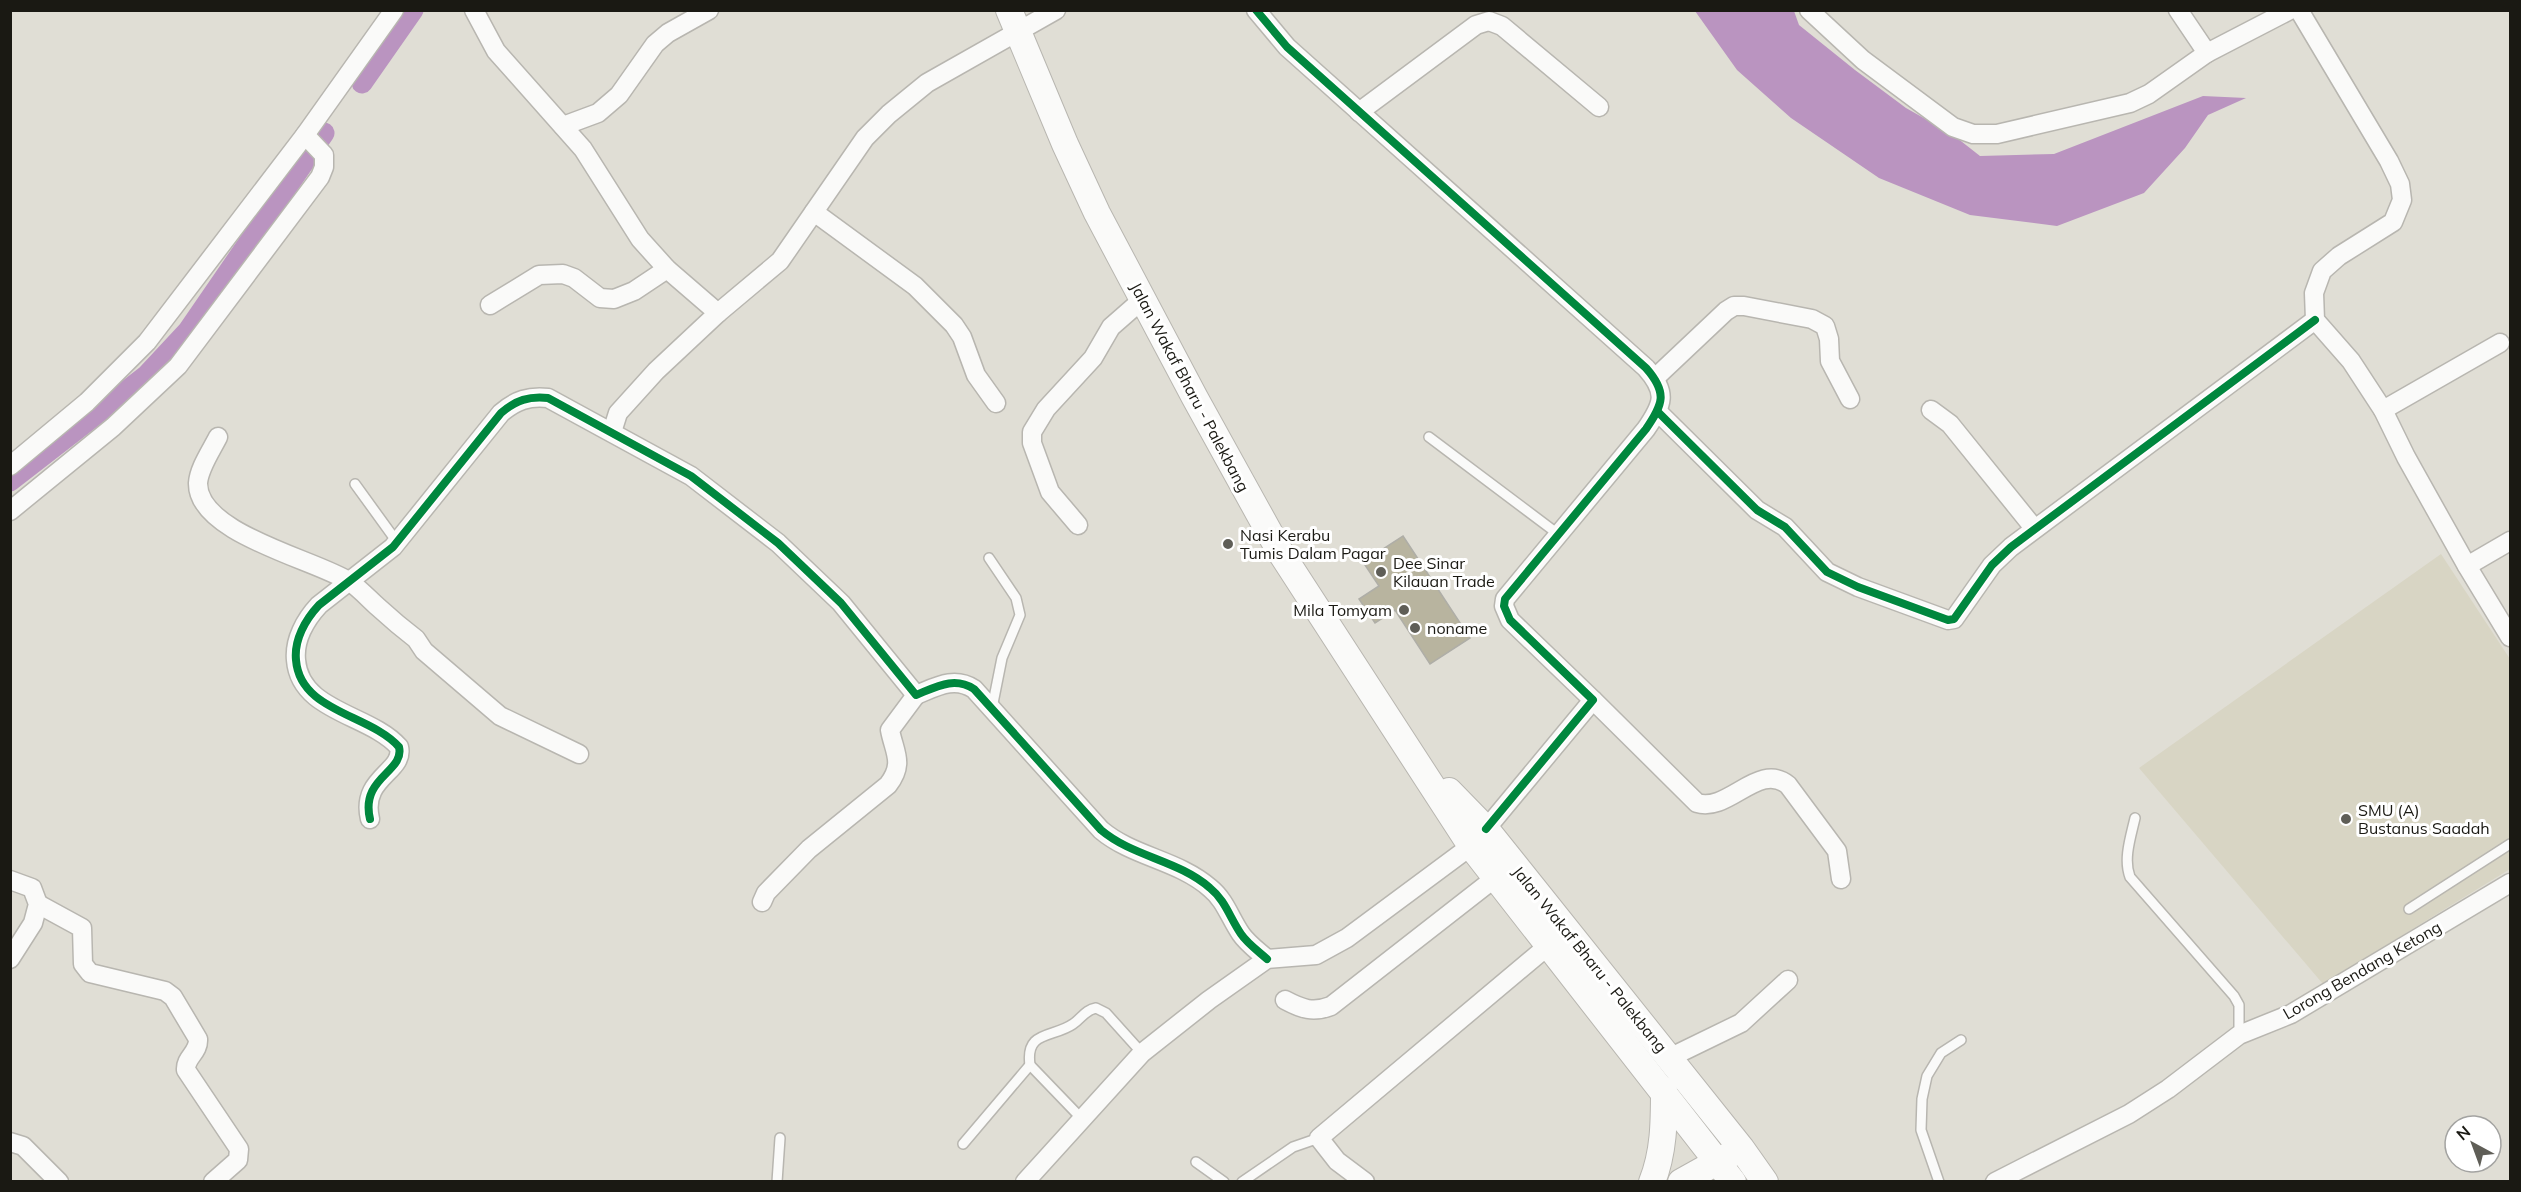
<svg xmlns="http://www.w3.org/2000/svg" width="2521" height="1192" font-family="Mulish,sans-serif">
  <rect width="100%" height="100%" fill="#e0ded5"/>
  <path fill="#d8d5c4" d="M2441,554l69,105v210l-187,115 -184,-216z"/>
  <path fill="#ba94c0" d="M1695,11h99l5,14 56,45 51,38 46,26 28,22 74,-2 149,-58 43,2 -38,17 -23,33 -41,45 -87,33 -87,-11 -91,-37 -88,-60 -54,-48z"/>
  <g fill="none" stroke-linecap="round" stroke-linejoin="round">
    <g stroke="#ba94c0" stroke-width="21">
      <path d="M362,83l51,-73"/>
      <path d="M10,481l137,-106 41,-44 136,-198"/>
    </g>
  </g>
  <path fill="#b8b49f" stroke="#afaea7" stroke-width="1.5" d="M1403,536l67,102 -40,26 -35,-54 -20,13 -16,-24 20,-13 -16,-24z"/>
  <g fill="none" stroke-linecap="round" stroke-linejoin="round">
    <defs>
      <g id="lane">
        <path d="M1429,437l129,97"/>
        <path d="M355,484l42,58"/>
        <path d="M989,558l27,40 4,17 -18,43 -10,50"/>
        <path d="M2135,818c-4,18 -12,41 -5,59l104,119 5,9v30"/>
        <path d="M2409,909l101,-65"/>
        <path d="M1030,1065c-5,-35 23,-27 43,-41 9,-6 12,-14 23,-16l10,5 36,40"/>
        <path d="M963,1144l67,-79 52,54"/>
        <path d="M1196,1162l28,20"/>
        <path d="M777,1182l3,-44"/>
        <path d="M1242,1182l51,-35 26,-9"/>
        <path d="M1939,1182l-18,-52 1,-31 5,-23 14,-23 20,-13"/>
      </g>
      <g id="street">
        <path d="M474,10l22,41 87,98 57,90 27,30 51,44 -62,58 -38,42 -6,19"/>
        <path d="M1256,10l31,37 359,321c22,25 17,36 0,61l-141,170 -1,7 6,14 83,80 -107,129"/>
        <path d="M1809,10l54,50 90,67 20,7h24l133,-31 19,-9 58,-41 83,-43"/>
        <path d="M2178,10l29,43"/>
        <path d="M2299,10l90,151 11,23 2,16 -9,22 -54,34 -17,15 -8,22 1,27 36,41 32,49 23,47 61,109 43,71"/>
        <path d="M1359,112l117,-87 13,-4 13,5 97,81"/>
        <path d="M563,126l35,-13 21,-18 36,-51 13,-11 41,-23"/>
        <path d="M814,212l101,74 39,39 8,12 14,38 20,28"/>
        <path d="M490,305l49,-30 24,-1 11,4 26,20 14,1 20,-8 33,-22"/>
        <path d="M718,313l62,-52 85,-123 24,-24 38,-31 129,-73"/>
        <path d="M1655,378l71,-67 8,-5h10l68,13 13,7 4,13 1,22 20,38"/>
        <path d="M1931,410l19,14 84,104"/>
        <path d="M2383,410l117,-67"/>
        <path d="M1658,412l99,98 28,17 42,45 31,15 90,33 6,-1 38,-54 19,-18 304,-227"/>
        <path d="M218,437c-7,14 -19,31 -20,46 -1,51 119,77 152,99 10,7 19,17 28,25 12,11 25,22 38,32l8,12 76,65 79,38"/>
        <path d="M10,466l77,-64 60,-60 158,-207 89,-125"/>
        <path d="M10,511l103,-84 65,-61 142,-189 4,-10v-12l-19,-20"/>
        <path d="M1078,525l-28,-33 -18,-49v-11l14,-23 47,-51 18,-31 32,-28"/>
        <path d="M2467,566l43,-25"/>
        <path d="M1593,700l104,103c31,10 62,-42 91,-18l49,66 4,28"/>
        <path d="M370,819c-10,-42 35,-47 29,-72 -29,-33 -99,-35 -103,-87 -2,-20 9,-40 23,-55l74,-58 108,-134c15,-13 28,-17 47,-15l143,78 87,67 63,60 75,92c20,-8 38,-19 58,-6l127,141c32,27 77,30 109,58 15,12 20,30 31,46 6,9 17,17 26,25"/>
        <path d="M10,880l22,8 6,16 -5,19 -23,36"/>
        <path d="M762,902l4,-9 43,-44 79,-64c17,-22 6,-33 2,-55l26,-35"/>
        <path d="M38,904l44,24 1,36 7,9 75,18 8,6 25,42c1,14 -13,18 -12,31l53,79 -1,11 -25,22"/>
        <path d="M1285,1000c17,9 28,13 46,6l164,-128"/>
        <path d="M1669,1058l72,-35 47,-43"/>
        <path d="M10,1142l13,4 36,36"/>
        <path d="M1025,1182l117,-129 67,-53 58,-41 49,-4 31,-17 124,-92"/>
        <path d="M1365,1182l-28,-21 -18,-23 230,-193"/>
        <path d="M1995,1182l134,-68 39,-25 71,-54 52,-21 219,-131"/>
      </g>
      <g id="secondary">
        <path d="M1009,10l56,134 32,69 98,185 84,152 192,296 262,336"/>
        <path d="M1449,791l37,38 255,319 24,34"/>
        <path d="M1652,1182c12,-30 12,-60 12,-92"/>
        <path d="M1681,1182l52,-29"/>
      </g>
    </defs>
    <use href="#lane" stroke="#b8b6b0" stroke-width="12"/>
    <use href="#street" stroke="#b8b6b0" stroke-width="21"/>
    <use href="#secondary" stroke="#b8b6b0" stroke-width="28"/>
    <use href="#lane" stroke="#fafaf9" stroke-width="9"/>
    <use href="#street" stroke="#fafaf9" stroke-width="18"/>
    <use href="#secondary" stroke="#fafaf9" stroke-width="26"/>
    <defs>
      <g id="cycleway">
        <path d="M1256,10l31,37 359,321c22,25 17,36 0,61l-141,170 -1,7 6,14 83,80 -107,129"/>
        <path d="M1658,412l99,98 28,17 42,45 31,15 90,33 6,-1 38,-54 19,-18 304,-227"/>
        <path d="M370,819c-10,-42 35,-47 29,-72 -29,-33 -99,-35 -103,-87 -2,-20 9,-40 23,-55l74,-58 108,-134c15,-13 28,-17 47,-15l143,78 87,67 63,60 75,92c20,-8 38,-19 58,-6l127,141c32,27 77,30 109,58 15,12 20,30 31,46 6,9 17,17 26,25"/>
      </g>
    </defs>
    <use href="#cycleway" stroke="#fff" stroke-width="11"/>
    <use href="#cycleway" stroke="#00873e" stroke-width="8"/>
  </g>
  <g fill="#5f5e57" stroke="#fff" stroke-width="2">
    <circle cx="1228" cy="544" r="6"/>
    <circle cx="1381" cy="572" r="6"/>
    <circle cx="1404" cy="610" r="6"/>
    <circle cx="1415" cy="628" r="6"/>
    <circle cx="2346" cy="819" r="6"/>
  </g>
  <g text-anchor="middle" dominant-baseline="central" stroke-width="6" stroke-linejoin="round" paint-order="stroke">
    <g font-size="16" fill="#1a1913" stroke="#fff">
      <text transform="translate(1190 387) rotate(62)">Jalan Wakaf Bharu - Palekbang</text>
      <text transform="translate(1590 959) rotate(51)">Jalan Wakaf Bharu - Palekbang</text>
      <text transform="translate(2362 970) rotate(-30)">Lorong Bendang Ketong</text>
    </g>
    <g font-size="16" fill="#1a1913" stroke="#fff" text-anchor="start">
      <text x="1240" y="535">Nasi Kerabu<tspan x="1240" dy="18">Tumis Dalam Pagar</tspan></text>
      <text x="1393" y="563">Dee Sinar<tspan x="1393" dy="18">Kilauan Trade</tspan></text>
      <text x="1392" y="610" text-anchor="end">Mila Tomyam</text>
      <text x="1427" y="628">noname</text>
      <text x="2358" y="810">SMU (A)<tspan x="2358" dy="18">Bustanus Saadah</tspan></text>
    </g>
  </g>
  <rect width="2521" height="1192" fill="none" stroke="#1a1913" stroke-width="24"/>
  <g transform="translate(2473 1144) rotate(319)"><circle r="28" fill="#ffffff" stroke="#a3a3a1" stroke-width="1.5"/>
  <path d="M0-4.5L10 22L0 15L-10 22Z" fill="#5f5e57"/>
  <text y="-9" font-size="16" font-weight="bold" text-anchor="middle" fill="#1a1913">N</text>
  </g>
</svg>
